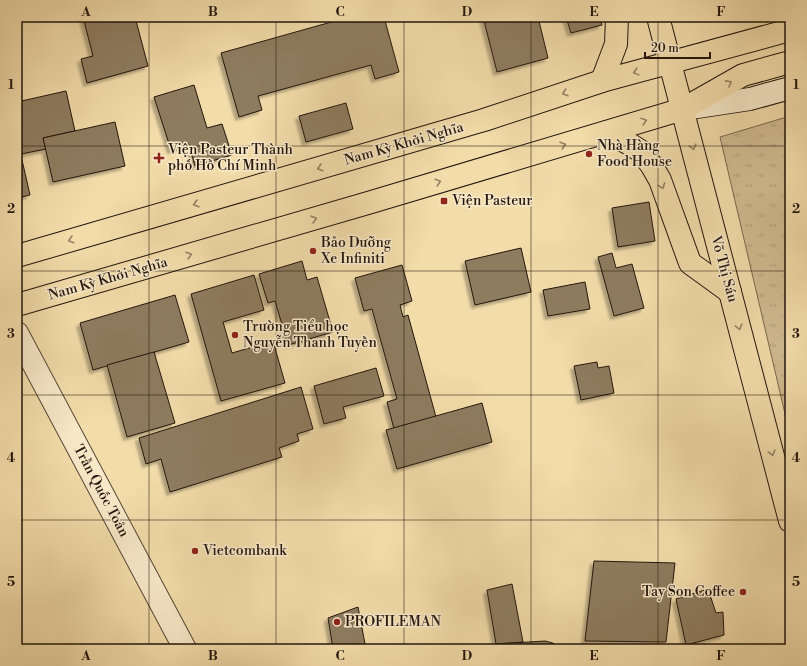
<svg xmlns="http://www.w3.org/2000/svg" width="807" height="666" font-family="'Libre Bodoni',serif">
  <defs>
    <pattern id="park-tufts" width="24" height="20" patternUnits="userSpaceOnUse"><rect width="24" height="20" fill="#cfba8f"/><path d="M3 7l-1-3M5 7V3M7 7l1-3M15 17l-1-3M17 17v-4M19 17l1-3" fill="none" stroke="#b19f7a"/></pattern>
    <filter id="shadow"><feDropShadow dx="-3.5" dy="3.5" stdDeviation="1" flood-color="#0004"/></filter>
  </defs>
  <rect width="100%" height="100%" fill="#f2dcaa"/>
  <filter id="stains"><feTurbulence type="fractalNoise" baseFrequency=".005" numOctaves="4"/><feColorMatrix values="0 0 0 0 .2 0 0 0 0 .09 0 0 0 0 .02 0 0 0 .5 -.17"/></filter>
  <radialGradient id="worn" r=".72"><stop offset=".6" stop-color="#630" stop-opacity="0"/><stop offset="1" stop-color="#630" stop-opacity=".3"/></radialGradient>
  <path fill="url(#park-tufts)" stroke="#78684e" d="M790,116v319l-70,-298z"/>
  <g fill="#8e7c5e" stroke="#22150c" filter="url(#shadow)">
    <path d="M83,17h52l13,49 -61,17 -6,-24 12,-3z"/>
    <path d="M349,17h35l15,55 -24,7 -4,-14 -113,31 4,14 -23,7 -18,-64z"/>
    <path d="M483,17h55l10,41 -51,14z"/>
    <path d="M566,17h34l2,8 -31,8z"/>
    <path d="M194,85l13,43 15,-4 10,31 -37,11 -6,-22 -18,6 -17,-53z"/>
    <path d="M66,91l9,40 -32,7 3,11 -25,5 -4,-16v-36z"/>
    <path d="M346,103l7,26 -47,13 -7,-26z"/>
    <path d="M115,122l10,44 -72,16 -10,-44z"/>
    <path d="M17,138l13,57 -13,3z"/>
    <path d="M649,202l6,39 -37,6 -6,-39z"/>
    <path d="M521,248l10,44 -56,13 -10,-44z"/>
    <path d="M612,253l4,15 16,-4 12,44 -30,8 -16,-59z"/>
    <path d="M302,261l5,19 10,-3 16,55 -45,13 -13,-44 -7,2 -9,-29z"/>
    <path d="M402,265l10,36 -12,4 3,12 5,-2 28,102 -42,12 -7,-27 10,-3 -25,-90 -8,2 -9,-33z"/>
    <path d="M254,275l10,35 -41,12 9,31 41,-12 12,42 -64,18 -30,-107z"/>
    <path d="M585,282l5,27 -42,7 -5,-26z"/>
    <path d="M175,295l14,47 -96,28 -13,-47z"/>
    <path d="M154,352l21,71 -48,14 -20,-72z"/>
    <path d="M597,362l1,6 11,-2 5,27 -33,7 -7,-34z"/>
    <path d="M376,368l8,28 -41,11 3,11 -22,6 -10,-38z"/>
    <path d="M301,387l12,42 -16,5 2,7 -20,7 3,9 -112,35 -9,-33 -15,5 -7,-26z"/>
    <path d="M482,403l10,39 -95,27 -11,-39z"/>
    <path d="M594,561l81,2 -9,79 -81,-1z"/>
    <path d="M512,584l11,58 -27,2 -9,-54z"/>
    <path d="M708,589l8,24 7,-1 1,23 -38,10 -10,-46z"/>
    <path d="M358,607l8,42h-33l-5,-31z"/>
    <path d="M545,641l8,2 7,6h-64v-5z"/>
  </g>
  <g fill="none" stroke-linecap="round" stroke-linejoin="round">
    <defs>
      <path id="tertiary" d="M17,333l168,316"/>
      <path id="secondary" d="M684,109l66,-10 40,-11"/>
      <g id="primary">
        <path d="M658,17l132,504"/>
        <path d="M602,81l14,-37 1,-27"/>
        <path d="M607,132l21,11 14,9 10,14 8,14 30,83 40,29"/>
        <path d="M17,256l467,-136 118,-39 188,-51"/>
        <path d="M17,305l351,-102 315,-94 60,-34 47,-13"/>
      </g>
    </defs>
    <use href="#tertiary" stroke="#564734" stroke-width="24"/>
    <use href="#secondary" stroke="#22150c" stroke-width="24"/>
    <use href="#primary" stroke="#22150c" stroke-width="24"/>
    <use href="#tertiary" stroke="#f7e8c8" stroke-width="22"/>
    <use href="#secondary" stroke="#f7e8c8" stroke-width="22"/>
    <use href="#primary" stroke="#f2dcaa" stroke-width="22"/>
  </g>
  <defs><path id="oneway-chevron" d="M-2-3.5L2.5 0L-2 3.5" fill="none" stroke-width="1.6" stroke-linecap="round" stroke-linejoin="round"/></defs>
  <g stroke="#948263">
    <use href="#oneway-chevron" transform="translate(636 72) rotate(165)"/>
    <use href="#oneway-chevron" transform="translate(729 83) rotate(-29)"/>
    <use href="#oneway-chevron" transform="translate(565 93) rotate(162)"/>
    <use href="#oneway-chevron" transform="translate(644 121) rotate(-17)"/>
    <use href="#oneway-chevron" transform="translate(563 145) rotate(-17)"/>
    <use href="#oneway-chevron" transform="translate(693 147) rotate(75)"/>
    <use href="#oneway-chevron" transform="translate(320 168) rotate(164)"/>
    <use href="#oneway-chevron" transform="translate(438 182) rotate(-17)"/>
    <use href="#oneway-chevron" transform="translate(662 186) rotate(70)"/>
    <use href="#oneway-chevron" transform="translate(196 204) rotate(164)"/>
    <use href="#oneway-chevron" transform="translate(314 219) rotate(-16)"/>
    <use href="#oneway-chevron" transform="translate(71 240) rotate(164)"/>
    <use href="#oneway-chevron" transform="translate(189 255) rotate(-16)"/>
    <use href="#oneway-chevron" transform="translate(739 327) rotate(75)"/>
    <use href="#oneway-chevron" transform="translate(772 453) rotate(75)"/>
  </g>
  <path fill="none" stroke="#22150c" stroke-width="1" stroke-opacity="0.55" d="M149,17v632M276,17v632M404,17v632M531,17v632M658,17v632M17,146h773M17,271h773M17,395h773M17,520h773"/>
  <g fill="#8f2418" stroke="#f7e8c8" stroke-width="1.5">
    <circle cx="589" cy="154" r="4"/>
    <path d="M157 152h4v4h4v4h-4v4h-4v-4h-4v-4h4z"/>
    <rect x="440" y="197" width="8" height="8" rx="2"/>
    <circle cx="313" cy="251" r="4"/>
    <circle cx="235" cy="335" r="4"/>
    <circle cx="195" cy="551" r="4"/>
    <circle cx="743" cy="592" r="4"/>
    <circle cx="337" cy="622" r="4"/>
  </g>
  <g text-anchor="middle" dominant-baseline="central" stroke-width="3" stroke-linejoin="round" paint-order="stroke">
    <g font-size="14" fill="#22150c" stroke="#f7e8c8">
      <text transform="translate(404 144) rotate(-16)">Nam Kỳ Khởi Nghĩa</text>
      <text transform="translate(724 269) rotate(75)">Võ Thị Sáu</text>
      <text transform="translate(108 279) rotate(-16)">Nam Kỳ Khởi Nghĩa</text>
      <text transform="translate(101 491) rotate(62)">Trần Quốc Toản</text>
    </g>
    <g font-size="14" fill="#22150c" stroke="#f7e8c8" text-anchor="start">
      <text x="597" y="146">Nhà Hàng<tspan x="597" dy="16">Food House</tspan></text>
      <text x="168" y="150">Viện Pasteur Thành<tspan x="168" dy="16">phố Hồ Chí Minh</tspan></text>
      <text x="452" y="201">Viện Pasteur</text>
      <text x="321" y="243">Bảo Dưỡng<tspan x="321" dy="16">Xe Infiniti</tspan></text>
      <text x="243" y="327">Trường Tiểu học<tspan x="243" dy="16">Nguyễn Thanh Tuyền</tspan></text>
      <text x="203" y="551">Vietcombank</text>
      <text x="735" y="592" text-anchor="end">Tay Son Coffee</text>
      <text x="345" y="622">PROFILEMAN</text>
    </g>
  </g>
  <rect width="807" height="666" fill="none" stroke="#f2dcaa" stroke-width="44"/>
  <path d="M645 52v6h65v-6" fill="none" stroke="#22150c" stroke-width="2"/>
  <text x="651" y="52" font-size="12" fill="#22150c" stroke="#f7e8c8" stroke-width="3" paint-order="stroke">20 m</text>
  <rect x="22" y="22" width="763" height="622" fill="none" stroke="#22150c" stroke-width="1.5"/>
  <g font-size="13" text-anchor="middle" font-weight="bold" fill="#22150c">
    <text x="86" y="16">A</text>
    <text x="213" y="16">B</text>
    <text x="340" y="16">C</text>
    <text x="467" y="16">D</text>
    <text x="594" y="16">E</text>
    <text x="721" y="16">F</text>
    <text x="11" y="89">1</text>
    <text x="796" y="89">1</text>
    <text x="11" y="213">2</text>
    <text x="796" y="213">2</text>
    <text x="11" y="338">3</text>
    <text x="796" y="338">3</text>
    <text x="11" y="462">4</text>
    <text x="796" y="462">4</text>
    <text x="11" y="586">5</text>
    <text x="796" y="586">5</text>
    <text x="86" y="660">A</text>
    <text x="213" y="660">B</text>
    <text x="340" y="660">C</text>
    <text x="467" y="660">D</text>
    <text x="594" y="660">E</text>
    <text x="721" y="660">F</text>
  </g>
  <rect width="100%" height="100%" filter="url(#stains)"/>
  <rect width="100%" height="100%" fill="url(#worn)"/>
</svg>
